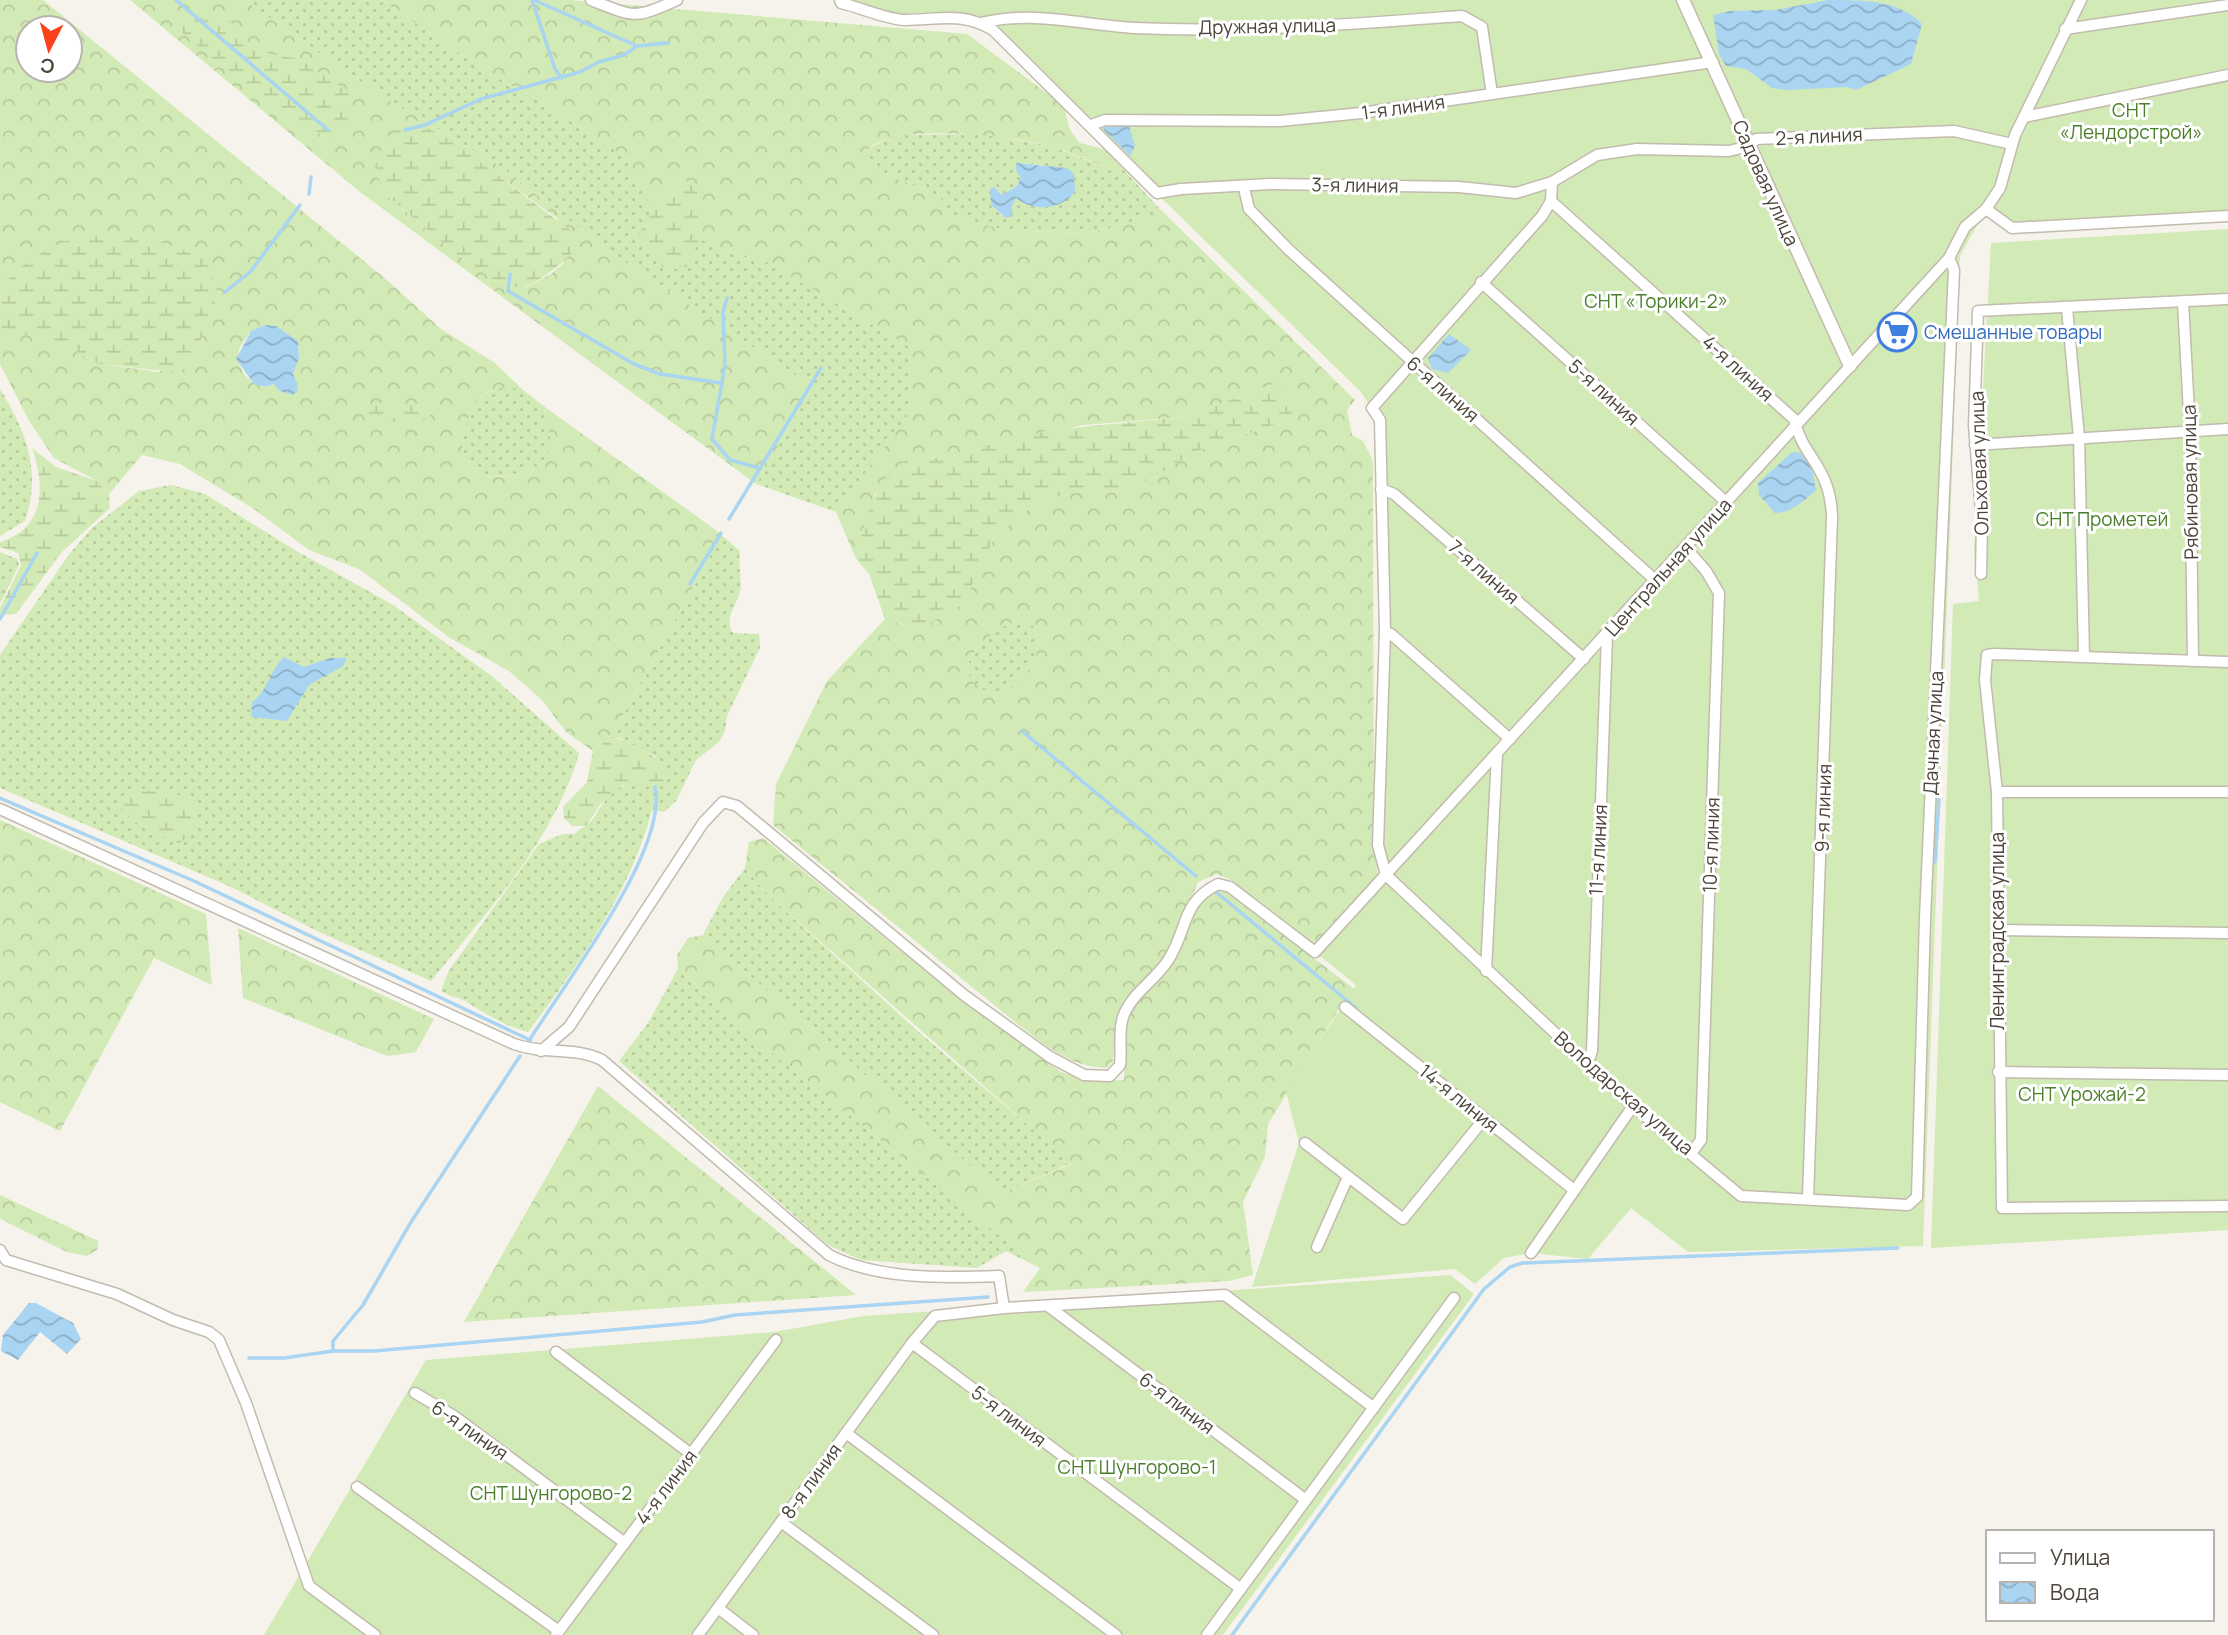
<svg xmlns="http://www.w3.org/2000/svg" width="2228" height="1635" font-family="Manrope,sans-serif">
  <defs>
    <pattern id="grass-dots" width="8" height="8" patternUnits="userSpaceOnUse" patternTransform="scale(1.75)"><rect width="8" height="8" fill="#d2eab5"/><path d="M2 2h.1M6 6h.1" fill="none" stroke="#b6ca9c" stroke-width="1.8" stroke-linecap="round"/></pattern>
    <pattern id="forest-crowns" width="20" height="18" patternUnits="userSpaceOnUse" patternTransform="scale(1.75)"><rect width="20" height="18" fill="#d2eab5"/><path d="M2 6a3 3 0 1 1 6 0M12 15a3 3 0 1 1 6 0" fill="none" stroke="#b6ca9c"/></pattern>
    <pattern id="wetland-marsh" width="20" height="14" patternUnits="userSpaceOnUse" patternTransform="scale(1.75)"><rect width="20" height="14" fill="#d2eab5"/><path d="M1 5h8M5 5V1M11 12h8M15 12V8" fill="none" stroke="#b6ca9c"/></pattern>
    <pattern id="water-waves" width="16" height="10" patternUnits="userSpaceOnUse" patternTransform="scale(1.75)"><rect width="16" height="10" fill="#a9d4f2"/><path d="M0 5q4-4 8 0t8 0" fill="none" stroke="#8caec5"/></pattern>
  </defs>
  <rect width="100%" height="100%" fill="#f6f3ec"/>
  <g fill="url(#grass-dots)" fill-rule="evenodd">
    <path d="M244,0h138l100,69 64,36 82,54 85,87 54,16 143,85 -1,67 -73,98 -80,-28 57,-97 -206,-137 -110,-86 -119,-70z"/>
    <path d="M981,134l70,12 64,25 8,-2 36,39 -7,10 -65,15 -83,-3 -52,-14 -13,-20 -53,-22 -17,-16v-10l27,-13zM1032,164l15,2 -34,36 -1,9 -9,5 -12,-11 3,-18 8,8 15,-9z"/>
    <path d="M508,386l15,4 22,17c3,15 10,36 2,49 -9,16 -43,23 -61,20 -11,-3 -18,-13 -24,-22 3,-34 7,-62 46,-68z"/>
    <path d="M0,389c26,42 42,83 25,132l-25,15z"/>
    <path d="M171,485l34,9 88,55 100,56 100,72 86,76c-24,86 -93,160 -148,228l-112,-49 -90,-46 -229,-98v-133l70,-102 23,-26 46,-36z"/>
    <path d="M717,531l23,20c-2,13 2,27 0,40 -3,15 -17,26 -7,42l26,1 1,14 -33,68 -2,15 -6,11 -23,18 -20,41 -12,11 -12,-2c-19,77 -76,159 -124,222 -23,-6 -42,-18 -61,-30 -8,-6 -17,-4 -26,-11l7,-19 91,-128 24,-10h12c5,-6 12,-8 17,-14 15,-20 20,-39 50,-36l14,-27 -36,-19h-10l99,-179z"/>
    <path d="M0,552l17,7 2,6 -19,39z"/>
    <path d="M1018,621l11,1c35,26 -36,110 -62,48 3,-22 29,-44 51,-49z"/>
    <path d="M745,868l24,28 151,137 152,130 -70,30 -299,-258 20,-38z"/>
    <path d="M678,969l98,87 264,212 -34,-17 -29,17 -116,-8 -33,-15 -209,-184 29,-38z"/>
  </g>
  <g fill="url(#forest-crowns)" fill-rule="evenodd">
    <path d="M0,0h43l344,280 54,49 54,34 28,27c-48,-11 -58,24 -61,64 6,9 13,19 24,22 18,4 58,-5 63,-25 3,-14 -1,-29 -4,-44l172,124 -8,28 -99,179 -17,13 -27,-19 -24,-32 -33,-29 -59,-33 -91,-69 -50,-19 -55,-41 -74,-45 -38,-9 -33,39 -12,-13 -43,-23 -25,-37 -29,-57v-36l63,16 36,20 60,8 36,-16 23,-61 -62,-55 -35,-4 -45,2 -30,13 -28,19 -18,20zM28,28h42v42h-42zM271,325l27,20 1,12 -6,17 4,8 -17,9 -7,-7 -7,3c-16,-2 -32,-19 -27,-37 2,-6 8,-13 12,-19z"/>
    <path d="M130,0h114l134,94 119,70 110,86 206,137 -57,97 -396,-292zM375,168l116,3 66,47 7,45 -13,11 -28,15 -29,-9 -35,-24 -73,-61z"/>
    <path d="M382,0h189l396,34 96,71 7,25 10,13 27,7 16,19 -8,2c-21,-8 -43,-19 -66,-25 -38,-10 -149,-24 -180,2v10l17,16 53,22 13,20 52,14 83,3 64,-15 8,-10 196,192 -8,10 5,25 11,6 10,20 1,383 4,32 -66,69 -81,-65 -14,-6 -19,8 -35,80 -46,52 -4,47 -6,7c-41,-2 -61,-23 -92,-46l-242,-197 3,-41 51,-103 58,-62 22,7 55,-22 32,-66 44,-37 45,-10 45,1 67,-40 95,-33 -16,-35 -89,33 -102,8 -142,34 -25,-5 -41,39 -19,66 -20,-47 73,-98 1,-67 -143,-85 -54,-16 -25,-14 -38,-27 -17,-29 -5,-17 -82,-54 -64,-36zM1018,621l11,1c35,26 -36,110 -62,48 3,-22 29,-44 51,-49z"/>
    <path d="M0,820l206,94 6,71 -58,-27 -94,173 -60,-29z"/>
    <path d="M763,838l194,159 104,75 37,9 26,-1 2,-64 30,-37 40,-78 22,-14 11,3 77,58 8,10 78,60 -52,-11 -72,117 -3,33 -22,45 10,73 -24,6 -206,11 17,-24 -264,-212 -98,-87 -1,-14 11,-17 15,-3 299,258 70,-29 -303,-268 -24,-28 4,-26z"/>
    <path d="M238,928l196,91 -18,33 -29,4 -144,-58z"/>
    <path d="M598,1086l258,209 -392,27z"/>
    <path d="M0,1195l98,46v8l-11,7 -20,-4 -61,-30 -6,-4z"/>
  </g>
  <g fill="url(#wetland-marsh)">
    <path d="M185,15l8,3h35l18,23 24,13 30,5 53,36 -3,20 -7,14 -9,8c-34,2 -128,-85 -157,-109l4,-12z"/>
    <path d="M415,122l34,17 125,94 7,10c-18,21 -34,33 -59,46l-28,-9 -35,-24 -73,-61 -11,-27c7,-23 15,-40 40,-46z"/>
    <path d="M684,180l12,6c5,31 8,56 -11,83h-22l-6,-13 -18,-19 5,-17 32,-36z"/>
    <path d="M121,236l35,4 52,20 10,35 -23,61 -12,17 -84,-9 -36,-20 -63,-16v-38c11,-20 54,-48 76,-52 14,-3 31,-1 45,-2z"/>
    <path d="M1274,384l21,17 -5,18 -95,33 -67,40 -45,-1 -45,10 -44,37 -31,66 -36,21 -20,1 -22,-7 -16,-45 -13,-15c10,-45 17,-81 60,-105l25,5 109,-29 135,-13z"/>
    <path d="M385,402l50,4 -1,6c-18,17 -45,11 -66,2v-8z"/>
    <path d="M32,448l24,19 41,14 12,13 1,14 -49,45 -45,61 -16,1v-7l21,-43 -3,-12 -18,-6v-5c46,-14 45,-56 32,-94z"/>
    <path d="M610,738c18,0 43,17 57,30l-3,13 -9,6 -33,-2 -22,20 -14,21h-14l-8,-8 -1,-11 24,-25 6,-31z"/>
    <path d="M160,790c17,3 32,8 38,26l-14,24 -7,4 -42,-22 -16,-16 3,-10 15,-5z"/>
  </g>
  <g fill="#d2eab5">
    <path d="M840,0h1388v216l-216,12 -26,-19 -26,47 -37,990 -235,6 -57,-44 -43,51 -57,-6 -27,5 -29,26 -20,-15 -203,18 47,-144 -13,-51 70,-107 -41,-33 70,-77 -4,-10 3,-153 -4,-292 -20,-29 -379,-368 -77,-3z"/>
    <path d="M2228,229v1001l-297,18 22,-644 26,-3 -5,-51 17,-307z"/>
    <path d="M1450,1275l24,19 -251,341h-959l162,-275 348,-28 89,-16z"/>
  </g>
  <g fill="url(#water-waves)">
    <path d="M1828,0c36,0 71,0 94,24l-11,40 -55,26 -9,-3 -61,3 -14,-2 -26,-19 -20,-3 -7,-12 -6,-39 17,-4 45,-1z"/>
    <path d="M1103,125h26l6,21 -5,10 -26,-26z"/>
    <path d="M1016,163l51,5 7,6 1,18c-14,18 -42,20 -59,6l-4,8v10l-6,2 -15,-13 -1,-16 4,-2 8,8 15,-9 4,-8 -5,-8z"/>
    <path d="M266,325l10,1 22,15 1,17 -6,16 5,11 -1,7 -5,3 -12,-4 -7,-7 -7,3 -12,-3 -18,-25 15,-28z"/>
    <path d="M1449,334l22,16 -23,23 -16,-4 -4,-11z"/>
    <path d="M1792,452l9,1 11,15 4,22c-12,11 -25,23 -41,23l-16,-18 -1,-12z"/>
    <path d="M284,657l20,10 26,-9h17l-4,8 -34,19 -22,36 -36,-4 1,-15c16,-11 18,-32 32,-45z"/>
    <path d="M29,1303h7l37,20 8,16 -14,15 -27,-22 -22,28 -17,-9 2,-16z"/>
  </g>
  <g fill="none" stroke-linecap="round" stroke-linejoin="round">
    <g stroke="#a9d4f2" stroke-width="3.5">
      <path d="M176,0l152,130"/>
      <path d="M532,0l23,69 7,9"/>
      <path d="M534,0l103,46"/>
      <path d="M405,130l20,-5 56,-26 99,-27 19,-10 25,-7 13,-9 31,-3"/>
      <path d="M309,194l2,-17"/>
      <path d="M510,274l-2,17 126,73 26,10 61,9"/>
      <path d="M225,292l26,-21 49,-66"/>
      <path d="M727,298l-4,15 2,52 -13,74 18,21 29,8"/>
      <path d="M729,519l92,-151"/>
      <path d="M690,584l31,-51"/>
      <path d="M0,619l37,-66"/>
      <path d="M1022,731l174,145"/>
      <path d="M0,798l194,83 336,159"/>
      <path d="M1935,862l4,-63"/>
      <path d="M1216,892l140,116"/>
      <path d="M529,1041c34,-56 140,-191 126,-254"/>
      <path d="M333,1351v-10l30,-36 48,-83 109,-166"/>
      <path d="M249,1358h35l49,-7h41l328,-29 33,-7 253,-18"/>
      <path d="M1232,1635l252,-346 26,-22 12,-4 376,-15"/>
    </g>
    <defs>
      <g id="minor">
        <path d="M591,0c46,18 42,19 86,0"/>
        <path d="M840,0l1,3c18,4 47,17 65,17 33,0 55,-9 87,10l164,163 24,-4 89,-5 189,3 57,6 36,-11 45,-27 40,-6 92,2 20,-5 7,-7 198,-8 58,13"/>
        <path d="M981,23c52,-13 102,2 154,5 109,5 218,-4 327,-12l20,11 10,67"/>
        <path d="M2065,29l163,-24"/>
        <path d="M2024,117l204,-42"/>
        <path d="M1091,125l14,-5 175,1 81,-8 352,-51"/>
        <path d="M1552,182l-1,19 -9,15 -170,192 8,12 5,212 -7,213 8,30 247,231 108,90 167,9 9,-8 8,-279 29,-648 -5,-12"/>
        <path d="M1244,188l5,21 40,41 366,330"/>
        <path d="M1551,201l243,218c9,40 37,47 38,99l-24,680"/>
        <path d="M1986,209l26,19 216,-12"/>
        <path d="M1481,282l245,220"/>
        <path d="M2183,302l7,129 3,230"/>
        <path d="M2067,308l12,130 5,217"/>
        <path d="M1975,445l253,-16"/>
        <path d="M1381,489l13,5 190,165"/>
        <path d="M1685,547l21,24 13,22 -18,547 -9,12"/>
        <path d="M1981,574l1,-50 -8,-99 4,-114 250,-12"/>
        <path d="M1385,632l6,2 119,105"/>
        <path d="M2228,662l-234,-8 -7,1 -2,25 12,112 5,416 226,-2"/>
        <path d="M1997,792h231"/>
        <path d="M0,809l514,235c30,11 60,2 88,16l227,195c49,25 116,23 170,21l5,32"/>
        <path d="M1998,930l230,3"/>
        <path d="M1486,971l11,-217"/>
        <path d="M1345,1007l229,183"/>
        <path d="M541,1051l28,-24 134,-204 20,-21 14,4 227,189 86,62 34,18 26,1 10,-11c2,-16 -2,-33 3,-48 8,-23 31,-36 44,-55 22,-33 13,-59 51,-78l12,3 85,65 634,-694 16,-31 21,-18 14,-21 15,-53 66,-135"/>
        <path d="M1588,1063l4,-12 15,-415"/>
        <path d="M1998,1072l230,3"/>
        <path d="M1305,1143l98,76 81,-100"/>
        <path d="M1317,1247l31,-70"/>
        <path d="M0,1250l6,10 111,34 56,26 36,12 10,8 27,63 63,183 66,49"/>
        <path d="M1531,1253l102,-147"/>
        <path d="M1048,1306l258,194"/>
        <path d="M912,1343l329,246"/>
        <path d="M556,1352l135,102"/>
        <path d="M415,1393l39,23 171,127"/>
        <path d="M846,1433l270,202"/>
        <path d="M357,1487l202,144"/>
        <path d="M781,1522l152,113"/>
        <path d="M718,1608l35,27"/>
        <path d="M556,1635l220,-295"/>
        <path d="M698,1635l214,-292 23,-27 69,-8 221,-13 149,113"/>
        <path d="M1207,1635l247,-337"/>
      </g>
      <path id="tertiary" d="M1683,0l167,366"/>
    </defs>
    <use href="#minor" stroke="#c2bbae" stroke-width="13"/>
    <use href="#tertiary" stroke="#c2bbae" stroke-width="15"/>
    <use href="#minor" stroke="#fff" stroke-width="10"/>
    <use href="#tertiary" stroke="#fff" stroke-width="12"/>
  </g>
  <defs>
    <symbol id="supermarket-ring" viewBox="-11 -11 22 22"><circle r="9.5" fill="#fff" stroke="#3f7fe0" stroke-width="1.5"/><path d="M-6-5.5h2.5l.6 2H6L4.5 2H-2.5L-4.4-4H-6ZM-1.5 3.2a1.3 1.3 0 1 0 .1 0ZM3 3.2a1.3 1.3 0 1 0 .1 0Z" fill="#3f7fe0"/></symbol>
  </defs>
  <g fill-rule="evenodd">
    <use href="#supermarket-ring" x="1875" y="310" width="44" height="44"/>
  </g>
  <g text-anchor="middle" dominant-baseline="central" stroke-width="6" stroke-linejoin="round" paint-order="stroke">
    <g font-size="19" fill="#4b4439" stroke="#fff">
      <text transform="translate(1267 26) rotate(-1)">Дружная улица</text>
      <text transform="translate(1403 107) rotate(-8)">1-я линия</text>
      <text transform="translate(1819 136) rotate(-3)">2-я линия</text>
      <text transform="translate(1766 183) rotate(66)">Садовая улица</text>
      <text transform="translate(1355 185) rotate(1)">3-я линия</text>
      <text transform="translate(1738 368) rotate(42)">4-я линия</text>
      <text transform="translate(1443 389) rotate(41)">6-я линия</text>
      <text transform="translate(1604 392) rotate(42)">5-я линия</text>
      <text transform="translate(1979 463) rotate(-92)">Ольховая улица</text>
      <text transform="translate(2190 482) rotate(-91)">Рябиновая улица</text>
      <text transform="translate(1668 567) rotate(-48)">Центральная улица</text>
      <text transform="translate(1484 572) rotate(41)">7-я линия</text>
      <text transform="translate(1933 733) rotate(-87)">Дачная улица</text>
      <text transform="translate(1823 808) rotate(-88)">9-я линия</text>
      <text transform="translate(1711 845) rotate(-88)">10-я линия</text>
      <text transform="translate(1598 850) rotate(-87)">11-я линия</text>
      <text transform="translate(1997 931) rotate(-90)">Ленинградская улица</text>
      <text transform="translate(1624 1093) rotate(41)">Володарская улица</text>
      <text transform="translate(1459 1098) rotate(39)">14-я линия</text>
      <text transform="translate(1177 1403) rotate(37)">6-я линия</text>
      <text transform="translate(1009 1416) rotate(37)">5-я линия</text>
      <text transform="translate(470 1430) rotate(35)">6-я линия</text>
      <text transform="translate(811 1481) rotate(-54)">8-я линия</text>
      <text transform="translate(666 1487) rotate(-53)">4-я линия</text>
    </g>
    <g font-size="19" fill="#4a7f2a" stroke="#fff">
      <text x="2131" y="110">СНТ<tspan x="2131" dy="22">«Лендорстрой»</tspan></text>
      <text x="1656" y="301">СНТ «Торики-2»</text>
      <text x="2102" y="519">СНТ Прометей</text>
      <text x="2082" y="1094">СНТ Урожай-2</text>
      <text x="1137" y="1467">СНТ Шунгорово-1</text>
      <text x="551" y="1493">СНТ Шунгорово-2</text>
    </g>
    <g font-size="19" fill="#366cbe" stroke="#fff" text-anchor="start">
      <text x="1924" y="332">Смешанные товары</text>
    </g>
  </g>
  <rect x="1986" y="1530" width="228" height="91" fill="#ffffff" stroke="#b7b4b0" stroke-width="2"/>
  <rect x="2000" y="1553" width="35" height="10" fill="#ffffff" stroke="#b7b4b0" stroke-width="2"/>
  <text x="2050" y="1565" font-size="21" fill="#4b4439">Улица</text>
  <rect x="2000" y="1582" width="35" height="21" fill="url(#water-waves)" stroke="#b7b4b0" stroke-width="2"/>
  <text x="2050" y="1600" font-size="21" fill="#4b4439">Вода</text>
  <g transform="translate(49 49) rotate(186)"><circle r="33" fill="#ffffff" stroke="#b7b4b0" stroke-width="2"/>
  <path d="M0-5L12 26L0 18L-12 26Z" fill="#fc3f1d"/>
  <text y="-10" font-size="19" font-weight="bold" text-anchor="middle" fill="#4b4439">С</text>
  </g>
</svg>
